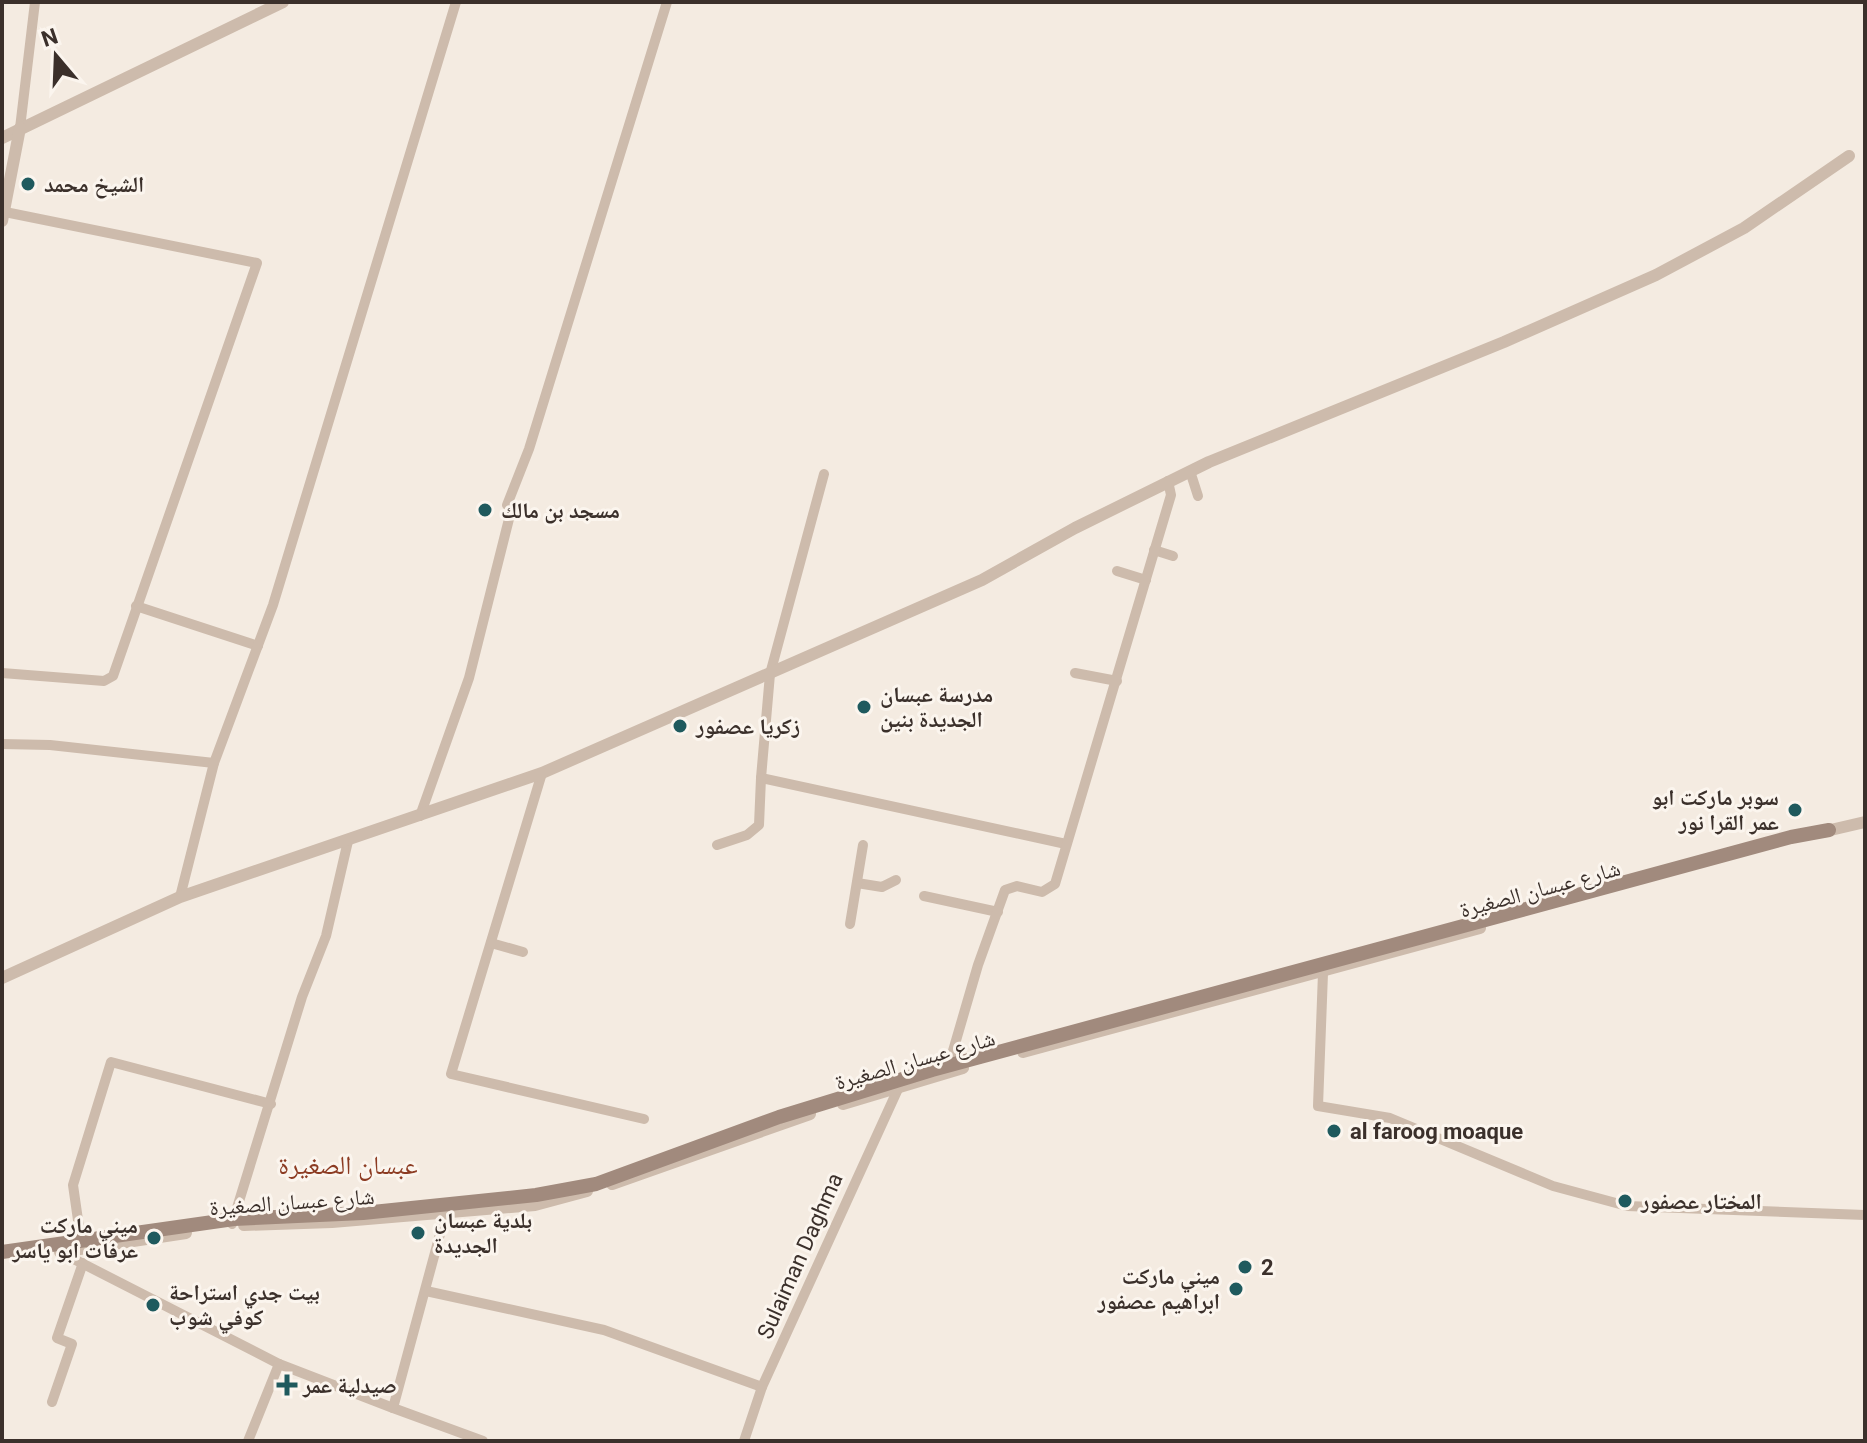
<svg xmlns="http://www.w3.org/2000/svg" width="1867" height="1443" font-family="Roboto,'Noto Naskh Arabic',sans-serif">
  <rect width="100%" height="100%" fill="#f4ebe1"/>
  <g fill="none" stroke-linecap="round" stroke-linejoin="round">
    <g stroke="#cdbbac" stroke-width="10">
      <path d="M20,128l15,-126"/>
      <path d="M1190,471l8,25"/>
      <path d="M824,474l-54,200 -9,104 305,66"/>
      <path d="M1154,550l19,6"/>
      <path d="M1117,571l29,9"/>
      <path d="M136,606l122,40"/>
      <path d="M2,673l102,8 9,-5 144,-413 -252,-51"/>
      <path d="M1075,673l42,8"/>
      <path d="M2,744l48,1 164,18"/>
      <path d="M542,773l-91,301 193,45"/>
      <path d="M420,816l49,-138 43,-171 -5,-2 22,-56 138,-447"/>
      <path d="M717,845l30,-10 12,-10 2,-47"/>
      <path d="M857,883l25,4 14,-7"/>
      <path d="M924,896l74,16"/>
      <path d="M180,897l34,-134 59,-158 183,-603"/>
      <path d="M850,924l13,-79"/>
      <path d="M491,943l32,9"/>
      <path d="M1323,973l-5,133 72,12 163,68 74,20 238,9"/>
      <path d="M948,1068l30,-103 27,-75 12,-4 25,6 13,-8 116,-389 -3,-14"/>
      <path d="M446,1212l-53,196 90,33"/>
      <path d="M232,1224l70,-227 24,-61 22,-95"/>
      <path d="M81,1241l-8,-56 38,-123 160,42"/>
      <path d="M60,1252l219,112 114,44"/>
      <path d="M426,1291l178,39 158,57"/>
      <path d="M52,1402l20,-58 -15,-6 26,-75"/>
      <path d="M248,1441l31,-77"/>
      <path d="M744,1441l18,-54 136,-298"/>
    </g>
    <g stroke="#cdbbac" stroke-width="12">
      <path d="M2,138l281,-136"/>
      <path d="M2,221l18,-93"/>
      <path d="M1822,832l43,-10"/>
      <path d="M2,978l178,-81 362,-124 440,-193 93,-52 134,-66 295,-120 152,-67 88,-47 105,-72"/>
      <path d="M1023,1052l457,-124"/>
      <path d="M843,1104l120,-36"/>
      <path d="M612,1184l198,-70"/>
      <path d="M244,1225l88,-3 203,-17 52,-14"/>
      <path d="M60,1252l126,-19"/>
    </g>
    <path stroke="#a18a7d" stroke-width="14" d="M2,1252l232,-33 129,-6 173,-18 60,-11 183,-67 153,-47 859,-233 38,-7"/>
  </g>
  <g fill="#1f5a5e" stroke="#fbf5ee" stroke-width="3">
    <circle cx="28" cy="184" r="8"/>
    <circle cx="485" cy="510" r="8"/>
    <circle cx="864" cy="707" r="8"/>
    <circle cx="680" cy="726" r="8"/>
    <circle cx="1795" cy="810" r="8"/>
    <circle cx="1334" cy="1131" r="8"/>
    <circle cx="1625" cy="1201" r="8"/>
    <circle cx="418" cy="1233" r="8"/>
    <circle cx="154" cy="1238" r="8"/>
    <circle cx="1245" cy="1267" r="8"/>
    <circle cx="1236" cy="1289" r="8"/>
    <circle cx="153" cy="1305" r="8"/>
    <path d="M283 1373h8v8h8v8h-8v8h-8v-8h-8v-8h8z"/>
  </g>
  <g text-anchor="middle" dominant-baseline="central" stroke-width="6" stroke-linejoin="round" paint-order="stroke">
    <g font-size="22" font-weight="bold" fill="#3b302b" stroke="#fbf5ee" text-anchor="start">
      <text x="44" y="184">الشيخ محمد</text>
      <text x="501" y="510">مسجد بن مالك</text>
      <text x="880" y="694">مدرسة عبسان<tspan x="880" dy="25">الجديدة بنين</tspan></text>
      <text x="696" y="726">زكريا عصفور</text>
      <text x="1779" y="797" text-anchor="end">سوبر ماركت ابو<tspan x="1779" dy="25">عمر القرا نور</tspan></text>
      <text x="1350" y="1131">al faroog moaque</text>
      <text x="1641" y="1201">المختار عصفور</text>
      <text x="434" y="1220">بلدية عبسان<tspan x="434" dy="25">الجديدة</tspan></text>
      <text x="138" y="1225" text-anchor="end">ميني ماركت<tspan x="138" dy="25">عرفات ابو ياسر</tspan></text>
      <text x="1261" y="1267">2</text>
      <text x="1220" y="1276" text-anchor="end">ميني ماركت<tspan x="1220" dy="25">ابراهيم عصفور</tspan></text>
      <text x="169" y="1292">بيت جدي استراحة<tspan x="169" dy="25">كوفي شوب</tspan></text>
      <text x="303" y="1385">صيدلية عمر</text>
    </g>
    <g font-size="22" fill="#3b302b" stroke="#fbf5ee">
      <text transform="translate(1540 889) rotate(-15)">شارع عبسان الصغيرة</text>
      <text transform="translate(915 1060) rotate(-16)">شارع عبسان الصغيرة</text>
      <text transform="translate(292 1202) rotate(-4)">شارع عبسان الصغيرة</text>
      <text transform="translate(800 1256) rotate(-66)">Sulaiman Daghma</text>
    </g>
    <g font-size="26" fill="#8c3b22" stroke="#fbf5ee">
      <text x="348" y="1165">عبسان الصغيرة</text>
    </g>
  </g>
  <rect width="1867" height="1443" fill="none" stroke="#3b302b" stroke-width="8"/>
  <g transform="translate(56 56) rotate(341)" stroke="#fbf5ee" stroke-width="6" paint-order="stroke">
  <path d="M0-6L14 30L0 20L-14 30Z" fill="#3b302b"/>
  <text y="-12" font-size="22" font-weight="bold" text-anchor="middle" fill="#3b302b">N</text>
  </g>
</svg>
